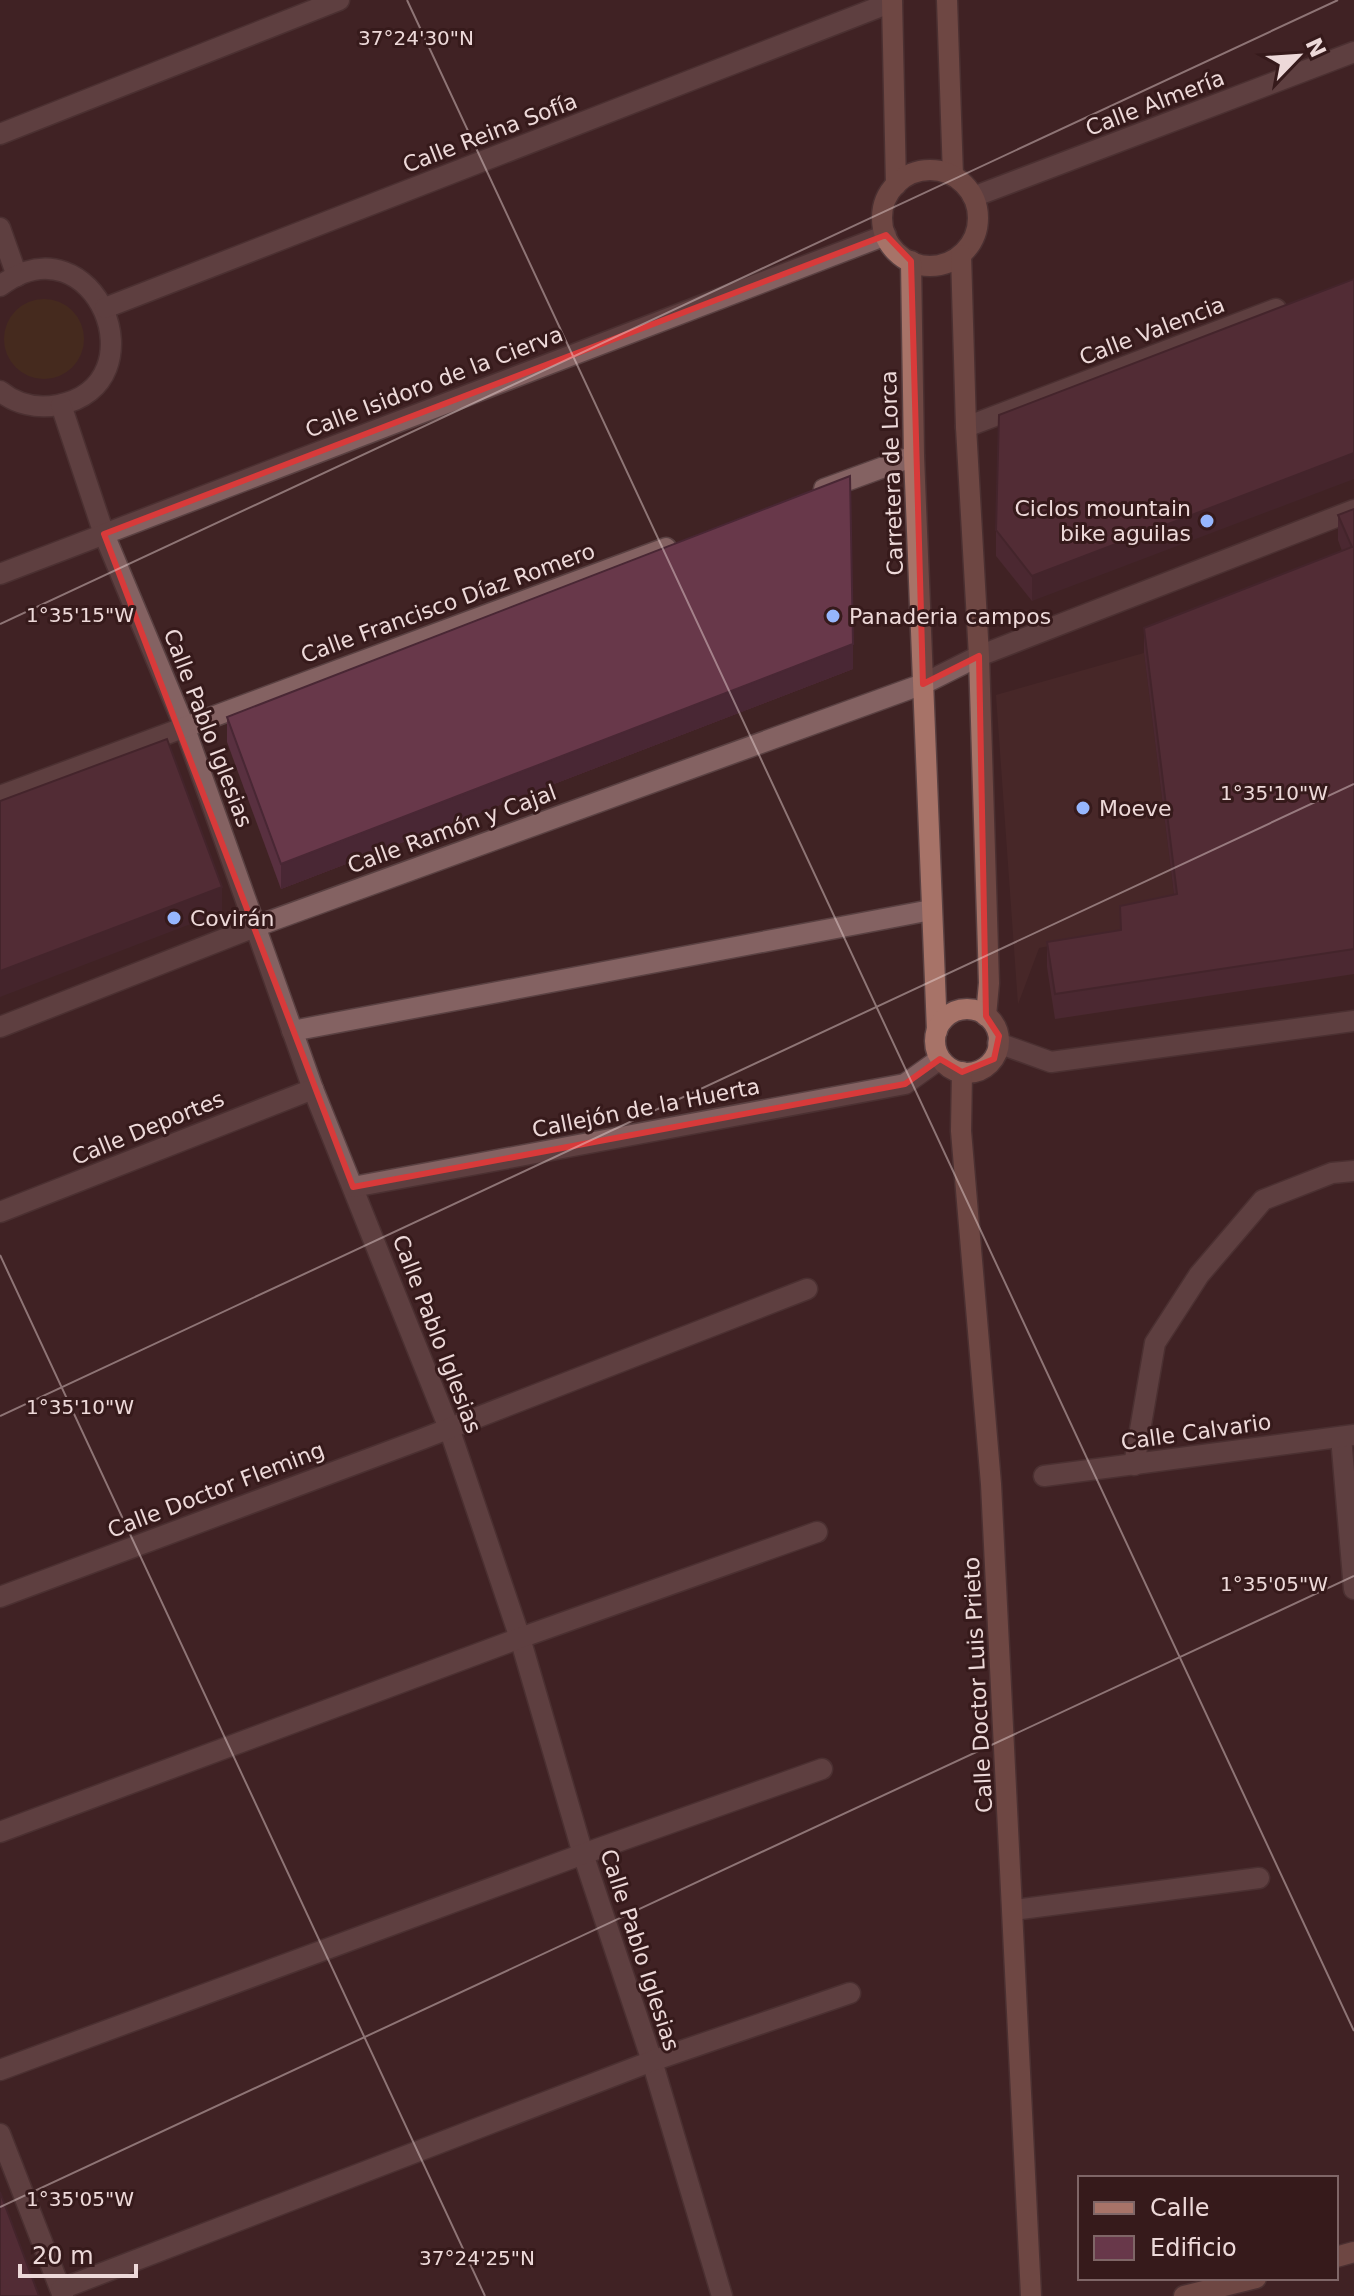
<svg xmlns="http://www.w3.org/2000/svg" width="1354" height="2296" font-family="'DejaVu Sans',sans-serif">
  <rect width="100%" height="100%" fill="#402324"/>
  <path fill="#512d2e" d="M1144,653l33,267 -138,28 -21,56 -22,-309z"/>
  <circle fill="#4d3318" cx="44" cy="339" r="40"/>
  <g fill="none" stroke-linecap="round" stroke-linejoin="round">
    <defs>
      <g id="street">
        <path d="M0,134l339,-134"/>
        <path d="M973,197l381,-145"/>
        <path d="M0,228l17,48"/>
        <path d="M0,286c95,-71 163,99 58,119 -21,4 -42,-1 -58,-14"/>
        <path d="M105,308l787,-306"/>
        <path d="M61,405l43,129 80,192 129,363 136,339 71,210 63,216 69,207 70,235"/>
        <path d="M966,427l310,-118"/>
        <path d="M824,489l90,-33"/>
        <path d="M0,574l886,-339"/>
        <path d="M0,796l666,-248"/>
        <path d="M0,1027l257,-101 666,-242 56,-28 375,-146"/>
        <path d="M292,1031l639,-121"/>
        <path d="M998,1043l53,19 303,-41"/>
        <path d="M353,1187l552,-103 35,-25"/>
        <path d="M0,1212l313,-123"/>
        <path d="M1341,1437l13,152"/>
        <path d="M1134,1465l21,-122 44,-68 64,-75 69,-27 22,-2"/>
        <path d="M1044,1476l310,-41"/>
        <path d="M0,1597l422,-158 385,-150"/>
        <path d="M0,1832l520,-194 297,-106"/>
        <path d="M1014,1910l245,-32"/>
        <path d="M0,2070l583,-216 239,-85"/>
        <path d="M0,2134l63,162"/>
        <path d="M61,2289l591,-228 198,-68"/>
      </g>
      <g id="secondary">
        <path d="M892,0l4,185"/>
        <path d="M947,0l6,176"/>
        <circle cx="930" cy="218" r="48"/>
        <path d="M961,255l5,172 13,229 10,327 -3,33"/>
        <path d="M911,261l3,195 23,575"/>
        <circle cx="967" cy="1041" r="32"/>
        <path d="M962,1072l-1,59 30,353 40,812"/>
        <path d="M1336,2257l18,-5"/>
        <path d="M1184,2296l72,-18"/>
      </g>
    </defs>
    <use href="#street" stroke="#5a4142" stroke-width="23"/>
    <use href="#secondary" stroke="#5a4142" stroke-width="23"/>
    <use href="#street" stroke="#846262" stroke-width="20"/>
    <use href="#secondary" stroke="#a77368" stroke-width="20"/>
  </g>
  <g fill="#593040">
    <path d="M1354,279l-322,322 -36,-45v-26z"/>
    <path d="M1354,509v465l-299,45 -8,-52v-25l73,-11v-25l54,-11 -30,-242v-25l198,-77 -4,-11v-25z"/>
    <path d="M853,669l-572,220 -54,-147v-25z"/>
  </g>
  <g fill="#492734">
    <path d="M1354,453v26l-322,122v-25z"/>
    <path d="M853,644v25l-572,220v-25z"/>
    <path d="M222,887v25l-222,85v-26z"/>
  </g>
  <g fill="#68384a" stroke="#492734" stroke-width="2">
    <path d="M1354,279v174l-322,123 -36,-46 3,-115z"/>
    <path d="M850,476l3,168 -572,220 -54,-147z"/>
    <path d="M1354,509v440l-299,45 -8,-52 74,-12 -1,-24 57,-12 -33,-266 208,-81 -14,-32z"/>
    <path d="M167,739l55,148 -222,84v-170z"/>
    <path d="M0,2192l39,104h-39z"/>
  </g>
  <path d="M0 0H1354V2296H0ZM886,235l25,26 12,423 56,-28 7,360 13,20 -5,23 -32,13 -22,-13 -35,25 -552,103 -249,-653z" fill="#402324" fill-opacity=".55" fill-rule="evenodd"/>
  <path fill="none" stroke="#d83a3a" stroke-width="6" stroke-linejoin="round" d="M886,235l25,26 12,423 56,-28 7,360 13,20 -5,23 -32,13 -22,-13 -35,25 -552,103 -249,-653z"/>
  <path fill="none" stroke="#edd9d9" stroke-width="2" stroke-opacity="0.45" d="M407,0l947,2031M0,624l1338,-624M0,1255l485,1041M0,1416l1354,-632M0,2207l1354,-631"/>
  <g fill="#96b6fd" stroke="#361a1b" stroke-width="3">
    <circle cx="1207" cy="521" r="8"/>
    <circle cx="833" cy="616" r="8"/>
    <circle cx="1083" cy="808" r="8"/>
    <circle cx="174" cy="918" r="8"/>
  </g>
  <g text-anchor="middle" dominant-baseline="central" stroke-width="6" stroke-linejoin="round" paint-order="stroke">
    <g font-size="22" fill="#edd9d9" stroke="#361a1b">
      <text transform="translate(1155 103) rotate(-21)">Calle Almería</text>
      <text transform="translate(490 133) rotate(-21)">Calle Reina Sofía</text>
      <text transform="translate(1152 331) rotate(-21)">Calle Valencia</text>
      <text transform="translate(434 382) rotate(-21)">Calle Isidoro de la Cierva</text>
      <text transform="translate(892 473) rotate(-92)">Carretera de Lorca</text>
      <text transform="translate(448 603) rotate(-20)">Calle Francisco Díaz Romero</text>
      <text transform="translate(208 728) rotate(69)">Calle Pablo Iglesias</text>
      <text transform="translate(452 829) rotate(-20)">Calle Ramón y Cajal</text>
      <text transform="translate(646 1108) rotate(-11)">Callejón de la Huerta</text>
      <text transform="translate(148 1128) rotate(-22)">Calle Deportes</text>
      <text transform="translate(437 1334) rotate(69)">Calle Pablo Iglesias</text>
      <text transform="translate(1196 1432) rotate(-8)">Calle Calvario</text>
      <text transform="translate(216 1490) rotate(-21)">Calle Doctor Fleming</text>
      <text transform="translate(978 1685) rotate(-93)">Calle Doctor Luis Prieto</text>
      <text transform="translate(640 1950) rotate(72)">Calle Pablo Iglesias</text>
    </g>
    <g font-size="22" fill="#edd9d9" stroke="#361a1b" text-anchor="start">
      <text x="1191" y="508" text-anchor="end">Ciclos mountain<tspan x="1191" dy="25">bike aguilas</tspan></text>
      <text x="849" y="616">Panaderia campos</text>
      <text x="1099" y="808">Moeve</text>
      <text x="190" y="918">Covirán</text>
    </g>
  </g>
  <g font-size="20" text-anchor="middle" fill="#edd9d9" stroke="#361a1b" stroke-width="6" stroke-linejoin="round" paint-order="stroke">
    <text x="416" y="45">37°24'30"N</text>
    <text x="80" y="622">1°35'15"W</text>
    <text x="1274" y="800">1°35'10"W</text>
    <text x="80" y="1414">1°35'10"W</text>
    <text x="1274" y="1591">1°35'05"W</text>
    <text x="80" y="2206">1°35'05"W</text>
    <text x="477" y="2265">37°24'25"N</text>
  </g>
  <rect x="1078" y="2176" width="260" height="104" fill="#361a1b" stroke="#7f6667" stroke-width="2"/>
  <rect x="1094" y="2202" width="40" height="12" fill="#a77368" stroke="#7f6667" stroke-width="2"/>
  <text x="1150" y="2216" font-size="24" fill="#edd9d9">Calle</text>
  <rect x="1094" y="2236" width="40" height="24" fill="#68384a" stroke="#7f6667" stroke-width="2"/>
  <text x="1150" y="2256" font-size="24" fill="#edd9d9">Edificio</text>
  <g transform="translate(1298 56) rotate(65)" stroke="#361a1b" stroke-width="6" paint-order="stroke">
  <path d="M0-6L14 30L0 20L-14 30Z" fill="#edd9d9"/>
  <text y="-12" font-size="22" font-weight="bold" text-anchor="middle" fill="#edd9d9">N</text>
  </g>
  <path d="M20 2264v12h116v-12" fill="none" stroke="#edd9d9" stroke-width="4"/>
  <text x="32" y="2264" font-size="24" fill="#edd9d9" stroke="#361a1b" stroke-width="6" paint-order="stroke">20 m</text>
</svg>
